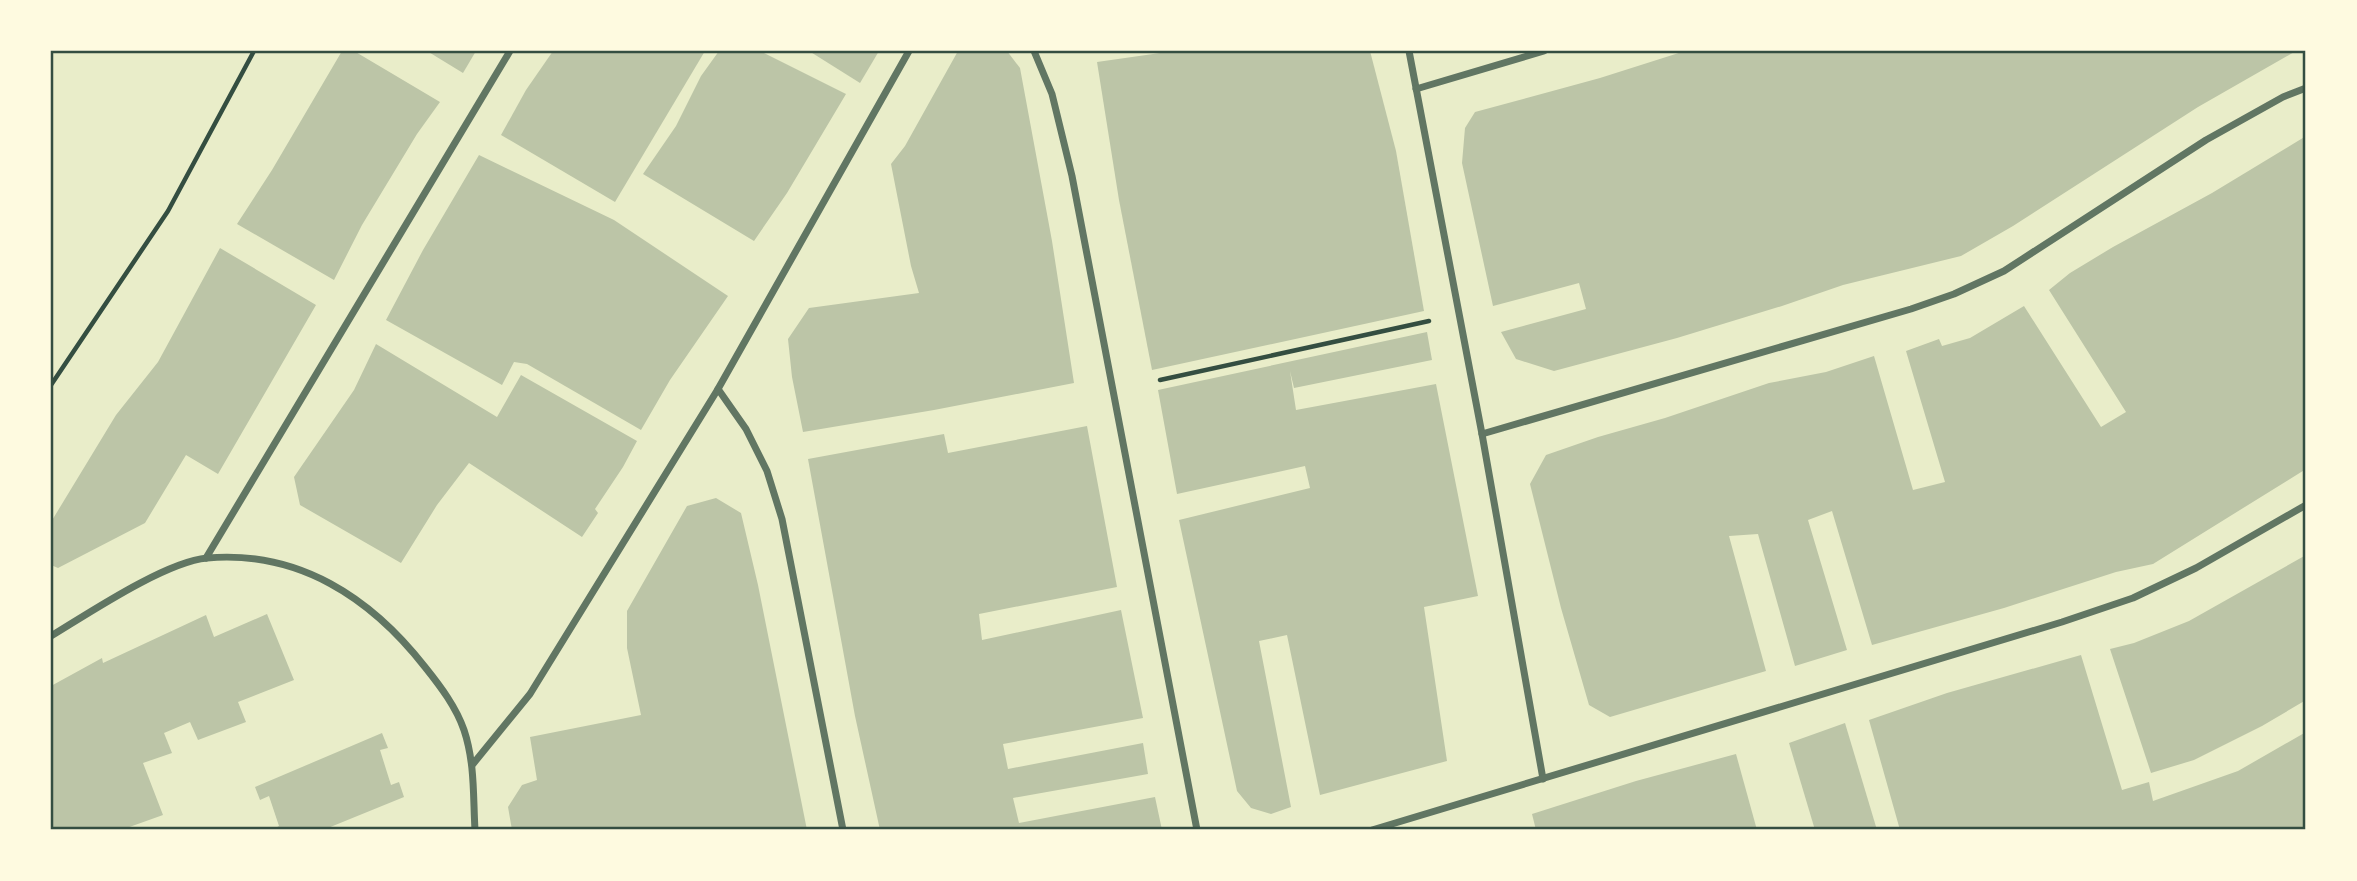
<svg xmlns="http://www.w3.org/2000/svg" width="2357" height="881" font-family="Commissioner,sans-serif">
  <rect width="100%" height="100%" fill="#e9edc9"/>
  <g fill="#bcc5a7">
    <path d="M342,51h12l86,51 -23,32 -55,91 -28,55 -97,-56 35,-54z"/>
    <path d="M427,51h49l-13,22z"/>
    <path d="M553,51h152l-90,151 -114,-67 25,-45z"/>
    <path d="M719,51h41l86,43 -59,99 -33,48 -111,-67 33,-48 25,-50z"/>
    <path d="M809,51h70l-19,32z"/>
    <path d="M958,51h49l13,17 32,173 22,142 -140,27 -131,22 -11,-55 -4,-38 21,-31 110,-15 -8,-27 -20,-102 14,-18z"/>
    <path d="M1174,51h196l26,100 28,160 -272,59 -33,-170 -22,-138z"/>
    <path d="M1685,51h611l-98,56 -185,119 -52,30 -118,29 -61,21 -105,32 -123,33 -38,-12 -15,-27 85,-23 -7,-26 -86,23 -31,-143 3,-35 10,-16 125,-34z"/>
    <path d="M2306,136v333l-153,95 -37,8 -112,36 -132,37 -40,-134 -24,9 39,130 -52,16 -37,-132 -29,2 37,135 -156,46 -21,-12 -28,-97 -31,-124 16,-29 52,-18 67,-19 104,-35 57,-11 48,-16 39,134 32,-8 -39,-131 33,-12 3,7 28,-8 54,-32 77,121 25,-15 -77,-122 21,-17 43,-26 99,-54z"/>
    <path d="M479,155l135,65 114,76 -58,84 -29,50 -114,-66 -13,-2 -12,23 -116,-65 37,-70z"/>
    <path d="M220,248l96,57 -98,169 -32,-19 -41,68 -87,45 -7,-3v-43l65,-107 42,-53z"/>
    <path d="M1427,332l5,28 -138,28 -4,-17 6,39 140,-26 42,212 -54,11 23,154 -127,34 -33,-160 -28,6 32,166 -20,7 -20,-6 -14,-17 -58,-271 131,-32 -5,-22 -128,28 -19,-104z"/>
    <path d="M376,344l121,73 24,-42 116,66 -14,26 -28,42 3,4 -16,24 -113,-74 -32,42 -36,58 -101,-58 -6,-28 60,-87z"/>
    <path d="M1087,426l30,161 -138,27 3,26 139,-30 22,108 -140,26 5,25 135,-26 5,31 -135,24 6,25 136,-26 7,33h-282l-25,-114 -47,-257 136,-25 4,19z"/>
    <path d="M716,498l25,15 17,72 49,245h-295l-4,-23 14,-22 15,-5 -7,-43 111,-22 -14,-67v-37l60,-105z"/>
    <path d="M2306,555v145l-44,26 -68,34 -43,13 -41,-124 24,-6 55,-22z"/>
    <path d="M267,614l27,66 -56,22 8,20 -48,18 -8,-18 -26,11 8,20 -29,10 20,52 -42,15h-70v-144l51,-28 1,5 103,-48 8,22z"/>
    <path d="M2081,655l41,135 27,-8 4,19 85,-30 68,-39v98h-406l-31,-110 78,-27z"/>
    <path d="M1845,723l32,107h-62l-26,-87z"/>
    <path d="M382,733l6,15 -8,2 11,35 8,-3 5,15 -81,33h-51l7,-4 -10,-30 -9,4 -5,-13z"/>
    <path d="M1736,754l21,76h-221l-4,-16 104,-33z"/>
  </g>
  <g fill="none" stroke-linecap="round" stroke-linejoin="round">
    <g stroke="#344e41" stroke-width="4.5">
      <path d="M1160,380l269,-59"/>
      <path d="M51,385l117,-174 86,-160"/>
    </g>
    <g stroke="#617663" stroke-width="7">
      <path d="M1034,51l18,43 20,82 125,654"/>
      <path d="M1409,51l73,383 61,345"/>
      <path d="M1416,89l128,-38"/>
      <path d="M718,389l28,40 21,42 15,48 61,311"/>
      <path d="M1482,434l429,-125 43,-15 50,-23 202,-131 77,-43 23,-9"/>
      <path d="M206,558l304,-507"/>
      <path d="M51,636c38,-23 114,-74 156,-78 92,-8 164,40 218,109 16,20 31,40 39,63 11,33 9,66 11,100"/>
      <path d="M473,764l57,-70 188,-305 191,-338"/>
      <path d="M1372,830l690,-208 71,-24 63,-30 110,-63"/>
    </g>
  </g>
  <rect width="2357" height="881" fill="none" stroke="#fefae0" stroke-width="105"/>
  <rect x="52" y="52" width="2252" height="776" fill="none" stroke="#344e41" stroke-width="2.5"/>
</svg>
